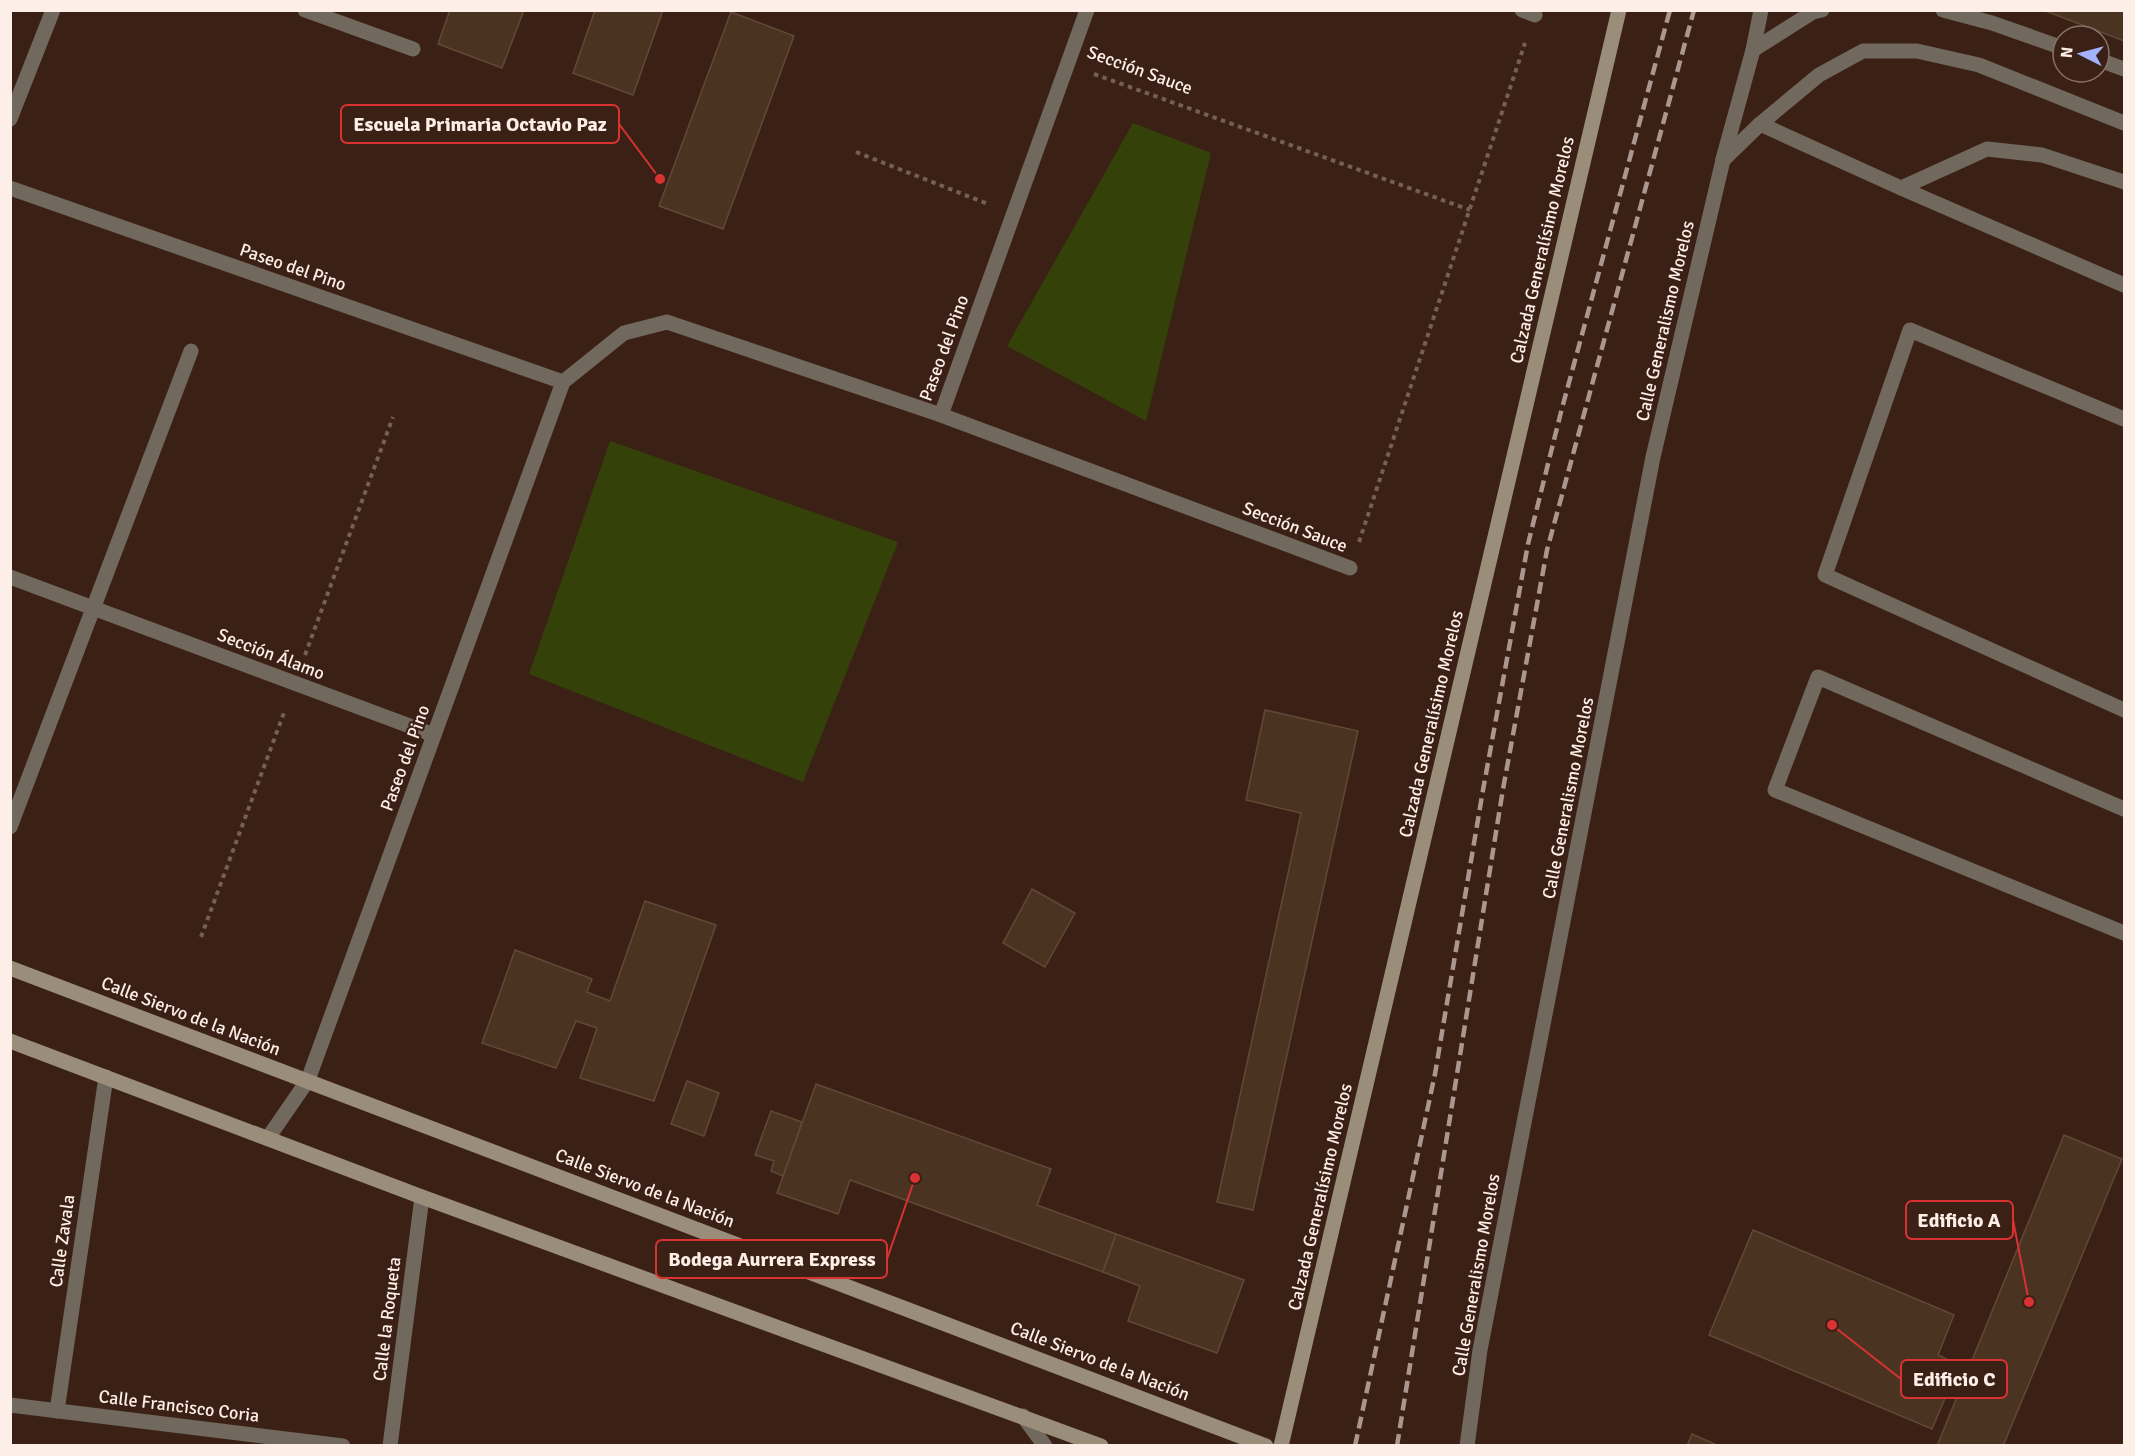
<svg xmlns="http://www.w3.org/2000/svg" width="2135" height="1456" font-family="Signika,sans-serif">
  <rect width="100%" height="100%" fill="#3b2016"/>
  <g fill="#34420a">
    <path d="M1133,123l78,30 -65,268 -139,-75z"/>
    <path d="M610,441l288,101 -95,240 -274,-108z"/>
  </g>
  <g fill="#4b3322" stroke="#624836" stroke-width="1.5">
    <path d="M450,10h74l-22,58 -64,-24z"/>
    <path d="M595,10h68l-30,85 -60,-22z"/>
    <path d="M2043,10h81v31z"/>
    <path d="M731,12l63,24 -71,193 -64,-23z"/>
    <path d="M1265,710l93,21 -105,479 -36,-8 84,-389 -55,-13z"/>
    <path d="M1032,889l43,24 -30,54 -42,-24z"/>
    <path d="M645,901l71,24 -62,176 -74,-23 17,-50 -21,-7 -20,47 -74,-25 33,-93 77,29 -5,13 23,9z"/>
    <path d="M687,1081l32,12 -15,43 -33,-12z"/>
    <path d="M816,1084l235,85 -14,36 79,29 -13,38 -253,-92 -12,34 -61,-21z"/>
    <path d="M771,1111l31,11 -19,54 -12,-5 3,-10 -19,-6z"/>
    <path d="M2064,1135l58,24 -119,287h-66z"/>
    <path d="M1753,1230l201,85 -16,40 21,10 -27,64 -223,-94z"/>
    <path d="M1116,1234l128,46 -27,73 -89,-32 12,-35 -37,-14z"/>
    <path d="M1692,1434l27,12h-32z"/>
  </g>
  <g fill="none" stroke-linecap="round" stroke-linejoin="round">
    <g stroke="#765f56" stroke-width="4" stroke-dasharray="4.5 4.5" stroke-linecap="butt">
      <path d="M1094,74l376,136"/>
      <path d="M856,152l132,52"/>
      <path d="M1359,542l166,-499"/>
      <path d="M305,655l88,-238"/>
      <path d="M201,937l84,-227"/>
    </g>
    <g stroke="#71695d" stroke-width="15">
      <path d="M1760,124l141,64 223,97"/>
      <path d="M1901,188l86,-39 55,6 82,27"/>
      <path d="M2124,419l-214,-89 -85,245 299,135"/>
      <path d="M2124,809l-306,-132 -43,113 349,143"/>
      <path d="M1467,1446l13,-96 173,-893 70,-297"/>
    </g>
    <g stroke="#71695d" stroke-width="15">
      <path d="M10,1405l333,41"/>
      <path d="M57,1411l49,-334"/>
    </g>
    <g stroke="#71695d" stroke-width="15">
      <path d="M305,10l108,39"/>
      <path d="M1522,10l13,5"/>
      <path d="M1943,10l49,13 71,25"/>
      <path d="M1753,50l60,-38 9,-2"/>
      <path d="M2099,60l25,9"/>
      <path d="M10,119l43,-109"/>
      <path d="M1723,159l30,-109 8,-40"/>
      <path d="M1723,160l37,-36 59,-49 44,-24h54l62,14 145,58"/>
      <path d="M10,188l553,194"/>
      <path d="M941,415l146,-405"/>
      <path d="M10,577l424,158"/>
      <path d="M10,827l181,-476"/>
      <path d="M268,1138l40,-58 255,-698 61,-49 43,-11 274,93 409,153"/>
      <path d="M390,1446l32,-249"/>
    </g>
    <path stroke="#71695d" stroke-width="15" d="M1023,1416l22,30"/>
    <g stroke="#9a8e7b" stroke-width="15">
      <path d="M10,968l1256,478"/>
      <path d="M10,1041l412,156 679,249"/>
      <path d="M1281,1446l338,-1436"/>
    </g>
    <g stroke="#ab978f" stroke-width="4.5" stroke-dasharray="12 6" stroke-linecap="butt">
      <path d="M1355,1446l80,-372 48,-284 45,-246 33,-132 109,-402"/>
      <path d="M1397,1446l106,-657 44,-239 147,-540"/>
    </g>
  </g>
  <g text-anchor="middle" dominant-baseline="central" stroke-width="4.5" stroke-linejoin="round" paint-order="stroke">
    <g font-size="18" fill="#fdeee8" stroke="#3b2016">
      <text transform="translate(1140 70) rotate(20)">Sección Sauce</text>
      <text transform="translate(1542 250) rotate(-77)">Calzada Generalísimo Morelos</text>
      <text transform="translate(293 267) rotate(19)">Paseo del Pino</text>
      <text transform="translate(1665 321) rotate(-77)">Calle Generalismo Morelos</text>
      <text transform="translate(944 348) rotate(-70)">Paseo del Pino</text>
      <text transform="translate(1295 527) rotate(21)">Sección Sauce</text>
      <text transform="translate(271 654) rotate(21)">Sección Álamo</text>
      <text transform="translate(1431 724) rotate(-77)">Calzada Generalísimo Morelos</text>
      <text transform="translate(405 758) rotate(-70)">Paseo del Pino</text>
      <text transform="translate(1568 798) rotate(-79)">Calle Generalismo Morelos</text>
      <text transform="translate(191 1016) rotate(21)">Calle Siervo de la Nación</text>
      <text transform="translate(645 1188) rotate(21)">Calle Siervo de la Nación</text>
      <text transform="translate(1320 1197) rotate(-77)">Calzada Generalísimo Morelos</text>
      <text transform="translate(62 1241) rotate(-82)">Calle Zavala</text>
      <text transform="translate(1476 1275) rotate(-80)">Calle Generalismo Morelos</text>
      <text transform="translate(387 1319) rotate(-83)">Calle la Roqueta</text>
      <text transform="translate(1100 1361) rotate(21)">Calle Siervo de la Nación</text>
      <text transform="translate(179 1406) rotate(7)">Calle Francisco Coria</text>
    </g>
  </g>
  <path fill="none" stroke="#d83232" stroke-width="2" d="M660 179L619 124M2029 1302L2013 1220M915 1178L887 1259M1832 1325L1901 1379"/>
  <g fill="#d83232" stroke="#3b2016" stroke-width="2">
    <circle cx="660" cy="179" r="6"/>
    <circle cx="2029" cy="1302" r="6"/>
    <circle cx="915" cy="1178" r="6"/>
    <circle cx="1832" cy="1325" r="6"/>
  </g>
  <g fill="#3b2016" stroke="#d83232" stroke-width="2">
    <rect x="341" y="105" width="278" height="38" rx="6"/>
    <rect x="1906" y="1201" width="107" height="38" rx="6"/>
    <rect x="656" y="1240" width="231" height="38" rx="6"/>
    <rect x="1901" y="1360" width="106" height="38" rx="6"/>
  </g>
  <g font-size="20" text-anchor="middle" font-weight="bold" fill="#fdeee8">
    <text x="480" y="131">Escuela Primaria Octavio Paz</text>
    <text x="1959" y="1227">Edificio A</text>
    <text x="772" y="1266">Bodega Aurrera Express</text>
    <text x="1954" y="1386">Edificio C</text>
  </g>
  <rect width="2135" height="1456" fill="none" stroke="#fdeee8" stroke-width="24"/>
  <g transform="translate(2081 54) rotate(276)"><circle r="28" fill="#3b2016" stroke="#89726a" stroke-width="1.5"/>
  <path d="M0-4.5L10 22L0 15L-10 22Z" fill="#a2b2fd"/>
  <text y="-9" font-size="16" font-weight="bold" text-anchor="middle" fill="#fdeee8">N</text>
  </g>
</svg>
